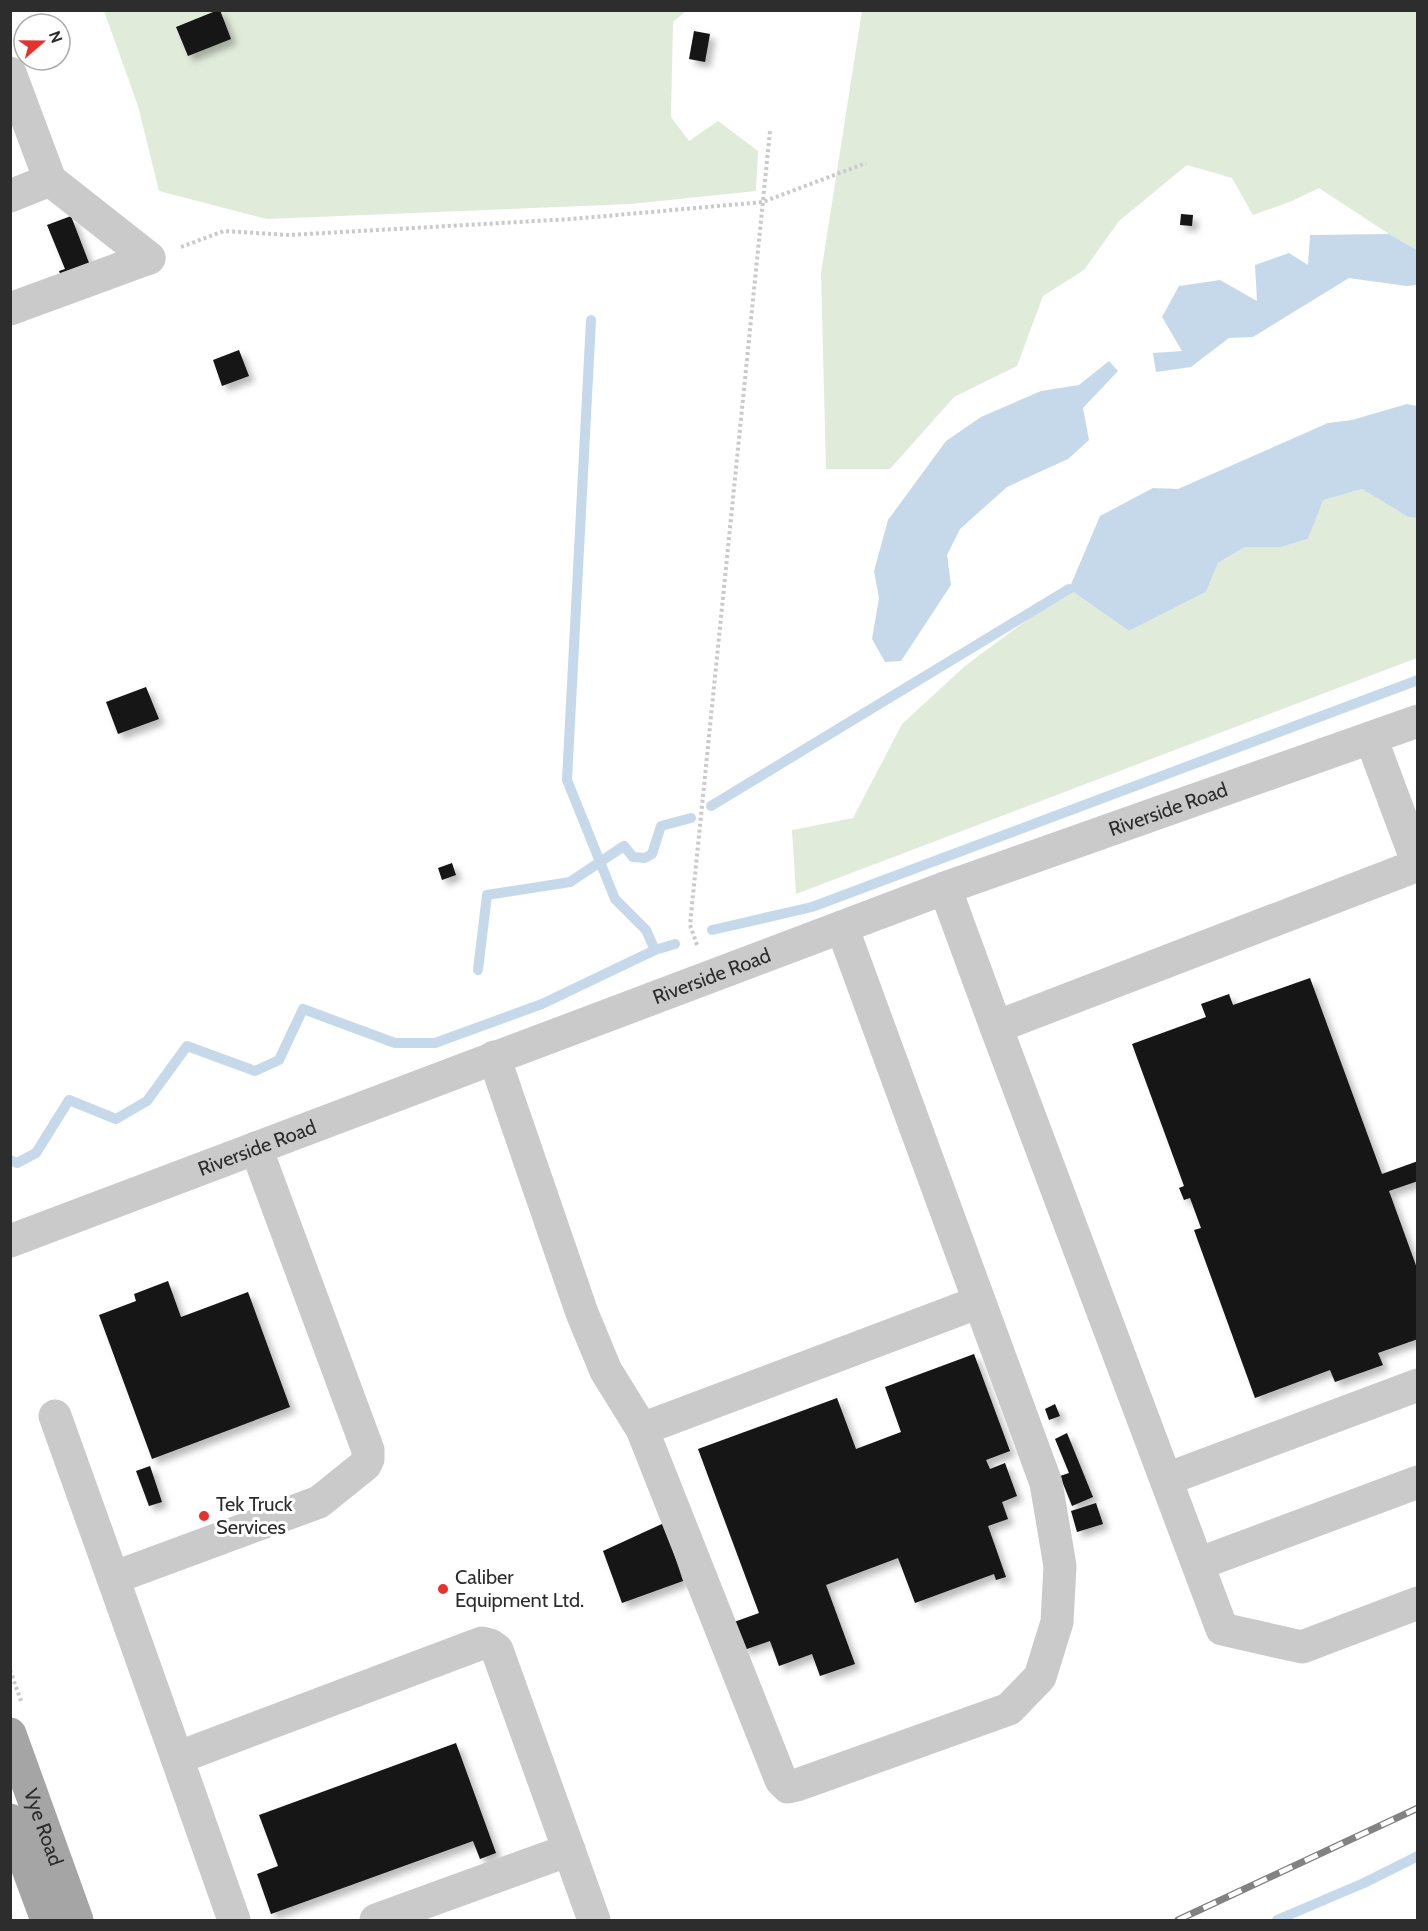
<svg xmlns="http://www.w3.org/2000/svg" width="1428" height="1931" font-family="Cabin,sans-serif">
  <defs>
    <filter id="shadow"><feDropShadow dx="5.5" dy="5.5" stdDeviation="3" flood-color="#0004"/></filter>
  </defs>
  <rect width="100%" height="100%" fill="#fff"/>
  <g fill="#e1ebda">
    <path d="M104,11h582l-13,11 -2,95 18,24 29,-20 40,30 -2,40 -125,13 -364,15 -108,-28 -21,-85z"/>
    <path d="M862,11h555v239l-28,-16 -70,-46 -27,13 -39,14 -21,-37 -45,-13 -68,56 -35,49 -41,26 -26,70 -63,31 -64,72h-64l-5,-196z"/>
    <path d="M1362,489l46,28 9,1v140l-621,236 -4,-64 61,-12 49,-94 63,-58 104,-77 60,42 77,-39 12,-29 27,-16h36l27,-8 14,-39z"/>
  </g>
  <g fill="#c6d9eb">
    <path d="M1389,234l28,16v35l-10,1 -58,-8 -96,59 -24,1 -38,29 -35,5 -3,-19 29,-2 -20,-34 17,-31 41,-6 37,21 -2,-36 34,-12 19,12 2,-30z"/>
    <path d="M1109,361l9,10 -35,37 6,32 -21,19 -61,28 -47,42 -13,26 4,30 -50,76 -16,1 -13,-23 7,-41 -5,-27 14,-51 58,-79 35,-24 60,-26 38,-6z"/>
    <path d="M1407,404l10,2v112l-9,-1 -46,-28 -39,11 -15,39 -27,8h-36l-27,16 -12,29 -77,39 -60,-42 31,-73 53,-28 25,1 150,-66 24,-3z"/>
  </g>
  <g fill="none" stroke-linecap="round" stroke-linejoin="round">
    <g stroke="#c6d9eb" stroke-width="10">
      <path d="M591,320l-24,460 48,119 31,31 9,20"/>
      <path d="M711,806l358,-217"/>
      <path d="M712,930l100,-23 606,-227"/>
      <path d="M478,970l9,-75 83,-13 54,-36 9,11 12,1 7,-4 9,-28 30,-8"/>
      <path d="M10,1160l7,3 19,-10 33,-53 47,19 31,-18 40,-55 68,25 24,-11 24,-51 92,34h40l107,-39 113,-54 20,-6"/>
      <path d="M1277,1920l87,-37 54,-27"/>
    </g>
  </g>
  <g fill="#141414" filter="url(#shadow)">
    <path d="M218,10h2l11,29 -43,17 -12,-29z"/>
    <path d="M694,31l16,3 -5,28 -16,-3z"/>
    <path d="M1181,214l12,1 -1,11 -12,-1z"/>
    <path d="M71,216l20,52 -29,11 -3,-8 6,-2 -18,-44z"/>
    <path d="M239,350l10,26 -27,10 -9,-26z"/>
    <path d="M146,687l13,32 -41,15 -12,-32z"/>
    <path d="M452,863l4,12 -14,5 -4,-12z"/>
    <path d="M1310,978l72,196 36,-13v20l-29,10 29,80v68l-40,14 5,12 -48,17 -5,-12 -75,28 -61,-168 7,-2 -11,-30 -6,2 -5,-12 5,-2 -52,-142 74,-27 -5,-13 28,-10 4,11z"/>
    <path d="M168,1281l13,36 67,-25 42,115 -138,52 -53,-144 37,-14 -2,-7z"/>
    <path d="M974,1354l36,97 -24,9 4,9 15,-6 12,33 -15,6 6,17 -20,7 18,51 -10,3 -2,-6 -79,29 -17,-45 -72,27 29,79 -35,12 -8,-22 -33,12 -9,-25 -26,9 -10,-28 25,-9 -61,-164 139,-51 19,51 45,-17 -16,-45z"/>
    <path d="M1055,1404l5,12 -11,4 -4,-11z"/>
    <path d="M1067,1433l26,64 -21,9 -12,-30 9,-3 -14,-34z"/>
    <path d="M150,1466l12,36 -13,4 -13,-35z"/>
    <path d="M1096,1503l7,21 -26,8 -6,-21z"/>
    <path d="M664,1523l19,58 -61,22 -19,-52z"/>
    <path d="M456,1743l40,110 -16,6 -7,-18 -202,73 -14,-40 21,-8 -19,-51z"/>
  </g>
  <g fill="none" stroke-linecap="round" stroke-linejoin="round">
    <g stroke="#cacaca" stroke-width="4" stroke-dasharray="3 3" stroke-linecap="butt">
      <path d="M181,247l43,-16 65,4 283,-16 191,-17 103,-39"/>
      <path d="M697,945l-7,-20 80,-794"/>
      <path d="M10,1670l11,31"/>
    </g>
    <g stroke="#cacaca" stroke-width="33">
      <path d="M10,73l40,107 99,78"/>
      <path d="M10,196l40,-16"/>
      <path d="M10,309l139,-51"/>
      <path d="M1371,738l47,126"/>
      <path d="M945,888l51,139 422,-162"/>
      <path d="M996,1027l226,602 80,18 116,-44"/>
      <path d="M494,1057l88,256 24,58 36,58 139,351 7,7 9,-2 212,-76 31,-32 17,-55 3,-56 -14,-83 -204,-556"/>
      <path id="s1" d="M10,1241l935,-353 473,-167"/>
      <path d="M55,1416l58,162 206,-76 46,-37 3,-6v-9l-112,-302"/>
      <path d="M642,1429l337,-127"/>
      <path d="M1167,1479l251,-94"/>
      <path d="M1198,1564l220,-82"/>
      <path d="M113,1578l64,180"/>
      <path d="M234,1920l-57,-162 305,-115 8,2 7,5 97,270"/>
      <path d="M376,1920l193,-70"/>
    </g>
    <g stroke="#a5a5a5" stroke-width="33">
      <path id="s2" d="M10,1734l67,186"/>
      <path d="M10,1820l37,100"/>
    </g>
    <defs>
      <path id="rail" d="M1178,1920l240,-112"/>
    </defs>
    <use href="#rail" stroke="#828282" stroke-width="7"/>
    <use href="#rail" stroke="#fff" stroke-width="4.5" stroke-dasharray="14" stroke-linecap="butt"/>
  </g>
  <g fill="#e4322e" stroke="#fff" stroke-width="2">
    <circle cx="204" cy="1516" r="6"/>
    <circle cx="443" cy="1589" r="6"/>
  </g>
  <g text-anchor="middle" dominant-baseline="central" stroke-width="6" stroke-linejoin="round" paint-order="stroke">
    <g font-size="20" fill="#2d2d2d" stroke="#fff">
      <text stroke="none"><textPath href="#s1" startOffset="1236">Riverside Road</textPath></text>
      <text stroke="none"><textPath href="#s1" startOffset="750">Riverside Road</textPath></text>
      <text stroke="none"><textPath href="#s1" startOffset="264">Riverside Road</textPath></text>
      <text stroke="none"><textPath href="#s2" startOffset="99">Vye Road</textPath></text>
    </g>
    <g font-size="20" fill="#2d2d2d" stroke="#fff" text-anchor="start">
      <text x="216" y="1504">Tek Truck<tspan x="216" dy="23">Services</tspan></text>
      <text x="455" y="1577">Caliber<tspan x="455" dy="23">Equipment Ltd.</tspan></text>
    </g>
  </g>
  <rect width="1428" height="1931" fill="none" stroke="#2d2d2d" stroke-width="24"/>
  <g transform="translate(42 42) rotate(70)"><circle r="28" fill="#ffffff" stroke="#ababab" stroke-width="1.5"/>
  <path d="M0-4.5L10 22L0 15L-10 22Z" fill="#e4322e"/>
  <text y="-9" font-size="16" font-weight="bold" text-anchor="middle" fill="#2d2d2d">N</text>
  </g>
</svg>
